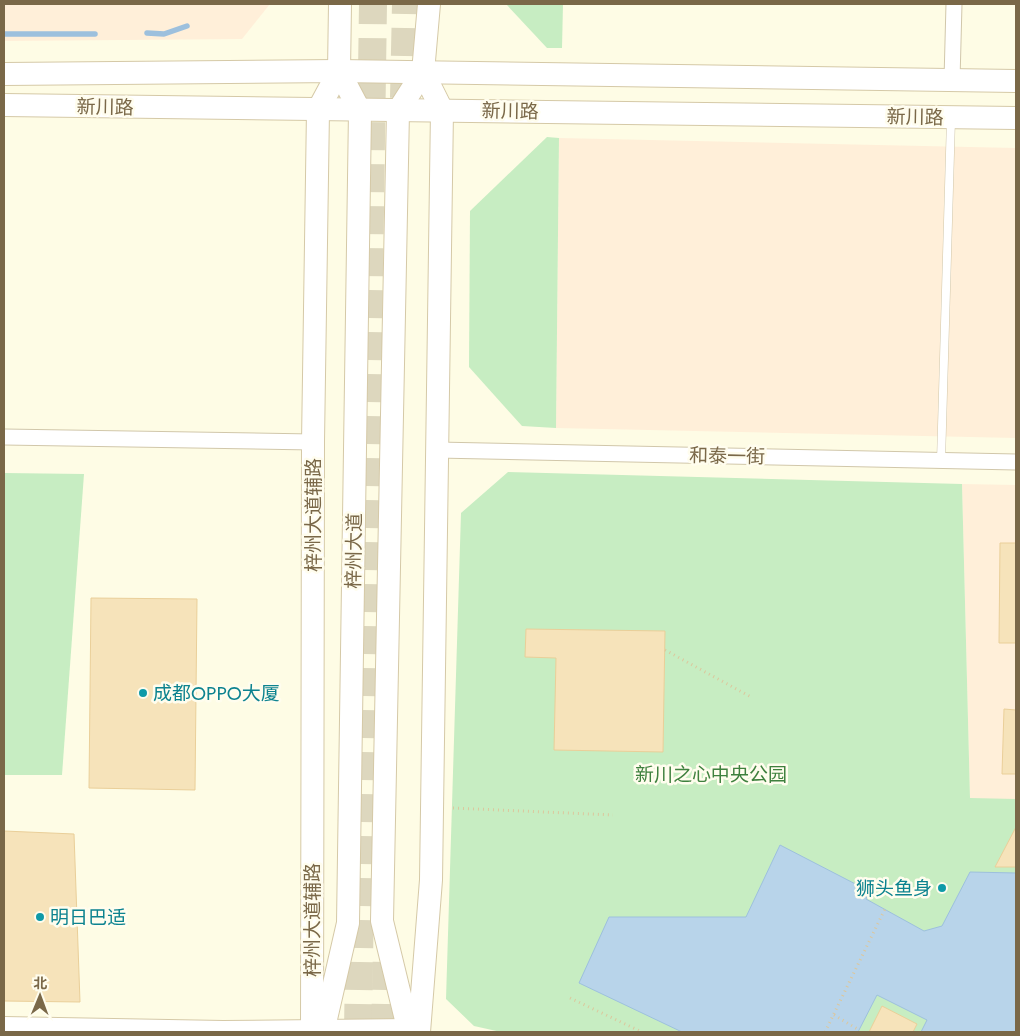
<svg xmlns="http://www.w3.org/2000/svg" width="1020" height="1036" font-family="Jost,'Noto Sans SC',sans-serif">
  <rect width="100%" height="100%" fill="#fefce5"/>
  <g fill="#ffefd9">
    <path d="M4,4h266l-28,35 -238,2z"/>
    <path d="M559,138l457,10v290l-460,-10z"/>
    <path d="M962,484l54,1v314h-46z"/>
  </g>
  <g fill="#c7edc2">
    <path d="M506,4h57l-1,44h-15z"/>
    <path d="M547,137l12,1 -3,290 -34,-2 -53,-59 1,-156z"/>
    <path d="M508,472l454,12 8,314 46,1v233h-515l-27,-6 -28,-27 15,-486z"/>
    <path d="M4,473l80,1 -22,301h-58z"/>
  </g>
  <path fill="#b8d4ea" stroke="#9dc0dd" d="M780,845l89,46 -3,8 58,32 18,-5 28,-54 46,1v159h-95l6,-12 -50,-25 -19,37h-176l-103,-49 30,-66h137z"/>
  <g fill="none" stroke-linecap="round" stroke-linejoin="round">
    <g stroke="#9dc0dd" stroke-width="5.5">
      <path d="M147,33l17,1 23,-8"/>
      <path d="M4,34h91"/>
    </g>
  </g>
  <g fill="#f6e3ba" stroke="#eacf99">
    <path d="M1000,543h16v100h-17z"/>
    <path d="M91,598l106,1 -2,191 -106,-2z"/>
    <path d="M526,629l139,2 -2,121 -109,-2 2,-92 -31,-1z"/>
    <path d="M1004,709l12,1v64h-14z"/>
    <path d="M1016,827v40h-21z"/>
    <path d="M4,831l70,3 6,168 -76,-1z"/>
    <path d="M882,1006l35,18 -4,8h-44z"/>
  </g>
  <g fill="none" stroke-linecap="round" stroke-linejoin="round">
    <g stroke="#ddd7be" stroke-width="28" stroke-dasharray="28 14" stroke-linecap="butt">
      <path d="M404,98l2,-94"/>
      <path d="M358,1032l15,-1028"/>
      <path d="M385,1032l2,-83"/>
    </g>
    <defs>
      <path id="lane" d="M941,461l10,-342"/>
      <g id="street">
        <path d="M952,80l2,-76"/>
        <path d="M4,437l309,5"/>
        <path d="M437,450l579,12"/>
      </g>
      <g id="secondary">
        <path d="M4,74l335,-3 677,10"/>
        <path d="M4,105l1012,13"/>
        <path d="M4,1028l219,4 186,-2"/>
        <path d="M312,1032l1,-590 5,-332 21,-39 1,-67"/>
        <path d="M323,1032l25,-109 12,-812 -21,-40"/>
        <path d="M409,1032l-27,-111 16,-810 25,-39 6,-68"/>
        <path d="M419,1032l12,-152 11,-770 -19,-38"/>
      </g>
    </defs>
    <use href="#lane" stroke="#d1c7aa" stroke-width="9"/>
    <use href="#street" stroke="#d1c7aa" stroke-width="17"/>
    <use href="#secondary" stroke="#d5c9a7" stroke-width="24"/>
    <g stroke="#dcc79d" stroke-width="3" stroke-dasharray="1 4" stroke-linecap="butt">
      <path d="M665,650l86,47"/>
      <path d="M453,808l160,7"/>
      <path d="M570,998l72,34"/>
      <path d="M834,1015l25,15"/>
      <path d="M825,1032l60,-123"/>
    </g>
    <use href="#lane" stroke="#fff" stroke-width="8"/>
    <use href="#street" stroke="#fff" stroke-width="15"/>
    <use href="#secondary" stroke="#fff" stroke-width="22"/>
  </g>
  <g fill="#0f9aa8" stroke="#fffdee" stroke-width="2">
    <circle cx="143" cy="693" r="5"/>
    <circle cx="942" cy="888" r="5"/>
    <circle cx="40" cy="917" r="5"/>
  </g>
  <g text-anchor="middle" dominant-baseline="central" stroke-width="5" stroke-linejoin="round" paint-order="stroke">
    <g font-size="19" fill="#7a6848" stroke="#fffdee">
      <text transform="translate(105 107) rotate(1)">新川路</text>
      <text transform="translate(510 111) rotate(1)">新川路</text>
      <text transform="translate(915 117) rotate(1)">新川路</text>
      <text transform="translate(727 456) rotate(1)">和泰一街</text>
      <text transform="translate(313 515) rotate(-90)">梓州大道辅路</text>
      <text transform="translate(354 551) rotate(-89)">梓州大道</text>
      <text transform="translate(312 920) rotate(-90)">梓州大道辅路</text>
    </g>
    <g font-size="19" fill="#0d838f" stroke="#fffdee" text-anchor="start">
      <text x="153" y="693">成都OPPO大厦</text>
      <text x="932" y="888" text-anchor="end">狮头鱼身</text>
      <text x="50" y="917">明日巴适</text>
    </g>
    <g font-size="19" fill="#3f813e" stroke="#fffdee">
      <text x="711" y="774">新川之心中央公园</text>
    </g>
  </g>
  <rect width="1020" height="1036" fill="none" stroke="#7a6848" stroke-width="10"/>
  <g transform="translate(40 996) rotate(1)" stroke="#fffdee" stroke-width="4" paint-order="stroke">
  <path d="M0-4L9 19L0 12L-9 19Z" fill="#7a6848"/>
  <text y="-8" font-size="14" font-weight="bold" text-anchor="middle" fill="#7a6848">北</text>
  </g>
</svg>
